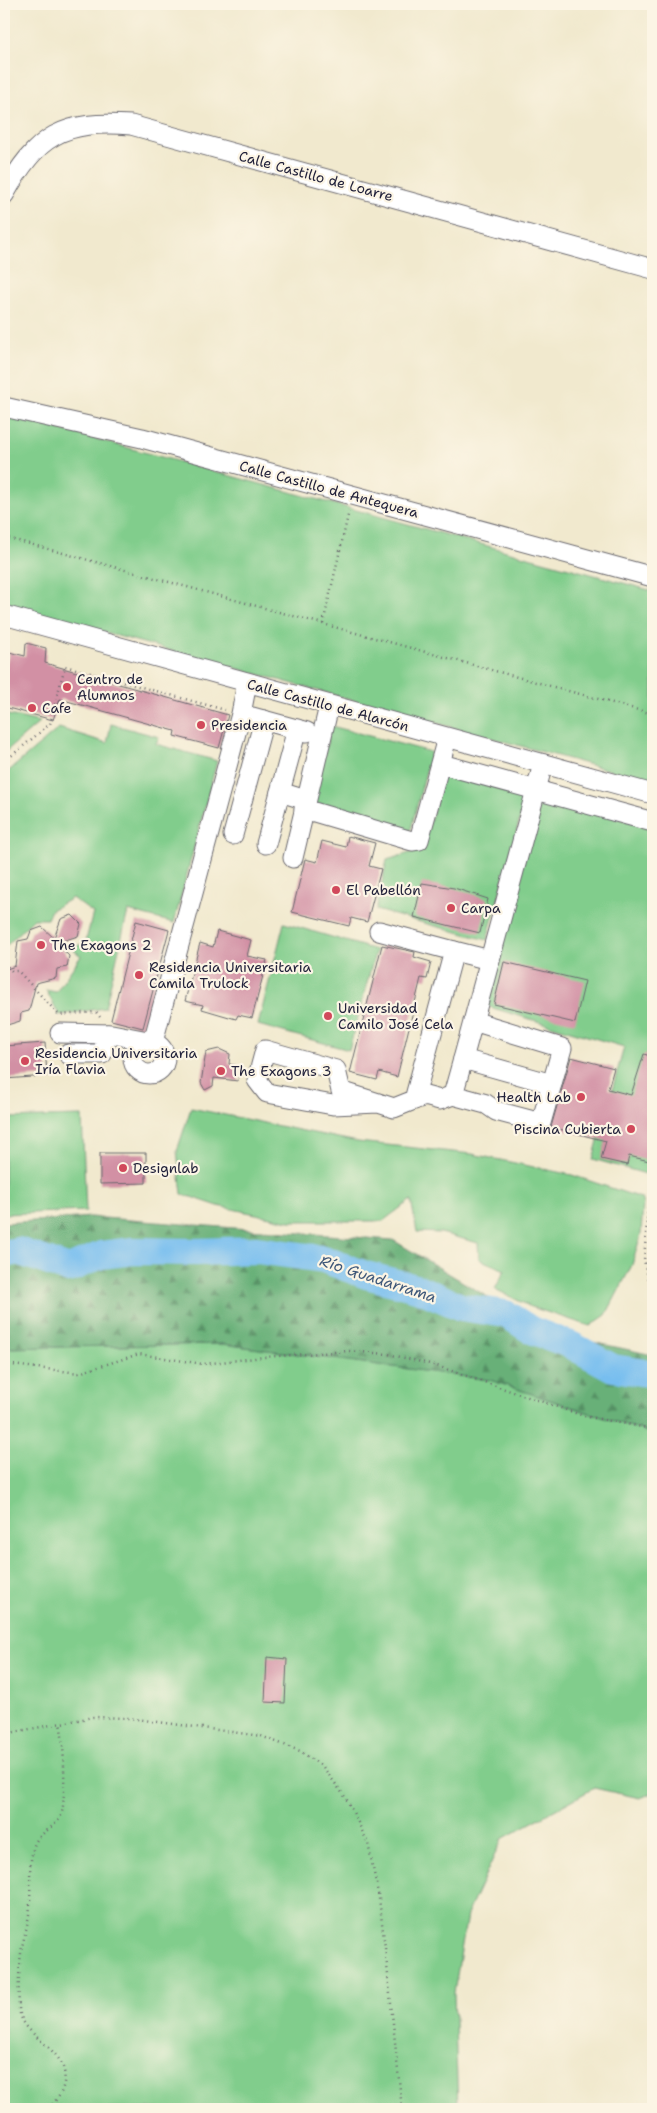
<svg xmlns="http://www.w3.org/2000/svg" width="657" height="2113" font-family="'Shantell Sans',sans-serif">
  <defs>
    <pattern id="forest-firs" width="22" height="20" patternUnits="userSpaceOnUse" patternTransform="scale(1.25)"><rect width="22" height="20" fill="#68b078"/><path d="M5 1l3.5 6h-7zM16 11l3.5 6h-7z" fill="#558f64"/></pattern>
  </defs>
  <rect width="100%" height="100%" fill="#fcf5e5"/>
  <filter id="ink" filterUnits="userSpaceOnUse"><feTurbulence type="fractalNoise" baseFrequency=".02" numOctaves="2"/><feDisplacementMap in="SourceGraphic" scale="10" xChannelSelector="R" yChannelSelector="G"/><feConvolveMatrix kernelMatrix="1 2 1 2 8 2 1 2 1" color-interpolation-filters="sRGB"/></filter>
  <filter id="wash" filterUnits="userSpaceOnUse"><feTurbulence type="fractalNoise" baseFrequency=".0096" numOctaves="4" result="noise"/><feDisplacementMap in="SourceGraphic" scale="20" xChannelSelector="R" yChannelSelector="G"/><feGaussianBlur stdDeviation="1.12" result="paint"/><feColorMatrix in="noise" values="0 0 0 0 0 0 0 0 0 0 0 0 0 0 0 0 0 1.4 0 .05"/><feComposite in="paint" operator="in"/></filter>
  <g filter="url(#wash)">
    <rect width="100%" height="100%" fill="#f1e9ce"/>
    <g fill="#81cd8c" stroke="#527864">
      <path d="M4,414l649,177v191l-649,-177z"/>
      <path d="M4,714l36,8 -36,31z"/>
      <path d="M111,724l48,13 -3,7 61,17 -43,162 -46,-12 -23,97 -46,7 -13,-25 10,2 25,-36 -11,-9 15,-3 8,-31 -21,-15 -21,12 -4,9h-13l-30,29v-173l55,-47 48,15z"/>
      <path d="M331,726l100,26 -20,77 -5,4 -93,-30z"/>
      <path d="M445,771l81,25 -39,144 -111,-30 11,-50 35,-11z"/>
      <path d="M541,797l112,31v348l-60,-17 31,-112 -141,-42z"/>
      <path d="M284,923l92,27 -27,100 -91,-25z"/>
      <path d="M191,1108l167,34 114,12 100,21 69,23 2,6 -2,30 -9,31 -26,50 -16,11 -59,-19 -36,-18 10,-19 -26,-11 -1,-16 -37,-10 -24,-1 -6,-32 -28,21h-94l-71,-15 -36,-12 -5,-43z"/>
      <path d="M82,1116l4,95 -82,3v-96z"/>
      <path d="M223,1344l267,36 163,54v359l-13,5 -46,-10 -92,51 -35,76 -13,78 4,116h-454v-761z"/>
    </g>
    <path fill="url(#forest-firs)" stroke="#45695a" d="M91,1217l302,23 153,92 107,23v79l-163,-54 -267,-36 -219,4v-125z"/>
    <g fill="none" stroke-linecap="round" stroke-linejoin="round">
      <path stroke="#77beef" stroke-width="28" d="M4,1254l14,-3 51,18 32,-14 32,-4 64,1 60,-2 66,9 43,16 54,14 41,18 45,7 25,16 40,15 42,23 40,6"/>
    </g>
    <g id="blocks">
      <g fill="#d290a4">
        <path d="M26,643l20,5 -1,15 183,52 -9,33 -45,-12 1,-5 -115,-32 -7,21 -49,-13v-33l5,-22 16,4z"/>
        <path d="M348,836l27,7 -6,23 12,3 -14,53 -16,-4 -2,8 -57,-14 13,-53 12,3 5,-21 24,6z"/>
        <path d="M422,883l32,5 34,11 -8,34 -66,-16z"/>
        <path d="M72,915l9,9 -3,12 -22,7 13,13 -2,11 -10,2 -1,9 -20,5 -7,28 -8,2 -1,8 -16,5v-56l11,-4 3,-25 10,-2 3,-8 11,-4 12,11 7,-19z"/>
        <path d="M136,921l33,9 -26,98 -32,-8z"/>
        <path d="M217,931l34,9 -4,16 20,4 -15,58 -14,-3 -2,4 -34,-10 1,-4 -18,-4 15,-58 13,4z"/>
        <path d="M382,945l33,7 -1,5 17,5 -4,17 -6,-1 -24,99 -18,-5 -2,8 -27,-7z"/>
        <path d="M504,962l81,19 -10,42 -81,-19z"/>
        <path d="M45,1043l2,33 -43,3v-33z"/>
        <path d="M219,1049l11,5 -1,10 11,2 -2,15 -24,-3 -1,8 -8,4 -4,-7 5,-31z"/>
        <path d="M644,1054l9,3v105l-24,-6 -2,9 -26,-6 5,-18 -55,-14 20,-70 43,11 -6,21 23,6z"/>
        <path d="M100,1153h46v30l-46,1z"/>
        <path d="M267,1657l20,2 -2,44 -20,-1z"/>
      </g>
    </g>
  </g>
  <g filter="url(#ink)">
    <use href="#blocks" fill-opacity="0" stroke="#6a686e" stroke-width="1"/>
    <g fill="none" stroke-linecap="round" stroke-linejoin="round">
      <defs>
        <g id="minor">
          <path d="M4,195c33,-60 59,-75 127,-70l522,144"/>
          <path d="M4,407l138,31 511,139"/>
          <path d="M4,615l649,179"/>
          <path d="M252,717l55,15"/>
          <path d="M297,729l-17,63 26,8"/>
          <path d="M441,764l212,58"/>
          <path d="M304,809l108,32 7,-1 28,-102"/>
          <path d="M233,835l31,-115"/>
          <path d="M266,844l14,-52"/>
          <path d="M293,858l36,-152"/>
          <path d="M454,951l36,9"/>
          <path d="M473,1021l89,27 -21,75 -45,-12 -10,-7 -33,-9 10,-36 73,-269 7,-26"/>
          <path d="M60,1033l52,1 41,8 88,-328 6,-31"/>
          <circle cx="149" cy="1058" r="16"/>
          <path d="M68,1054h34l6,-20"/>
          <path d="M463,1059l89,25"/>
          <path d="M414,1100l11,-4 15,4 13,-5"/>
          <path d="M378,1103l-45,2 -66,-12 -10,-13 8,-30 71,20 5,21 53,17 20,-8 40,-149 -75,-20"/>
        </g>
      </defs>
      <use href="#minor" stroke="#6a686e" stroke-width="21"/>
      <g stroke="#6a686e" stroke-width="2.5" stroke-dasharray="1 4" stroke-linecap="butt">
        <path d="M4,537l649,177"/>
        <path d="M323,624l26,-113"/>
        <path d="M4,762l46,-38 15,-58 160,44"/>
        <path d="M4,963l8,8h6l41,44 37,-3 4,5"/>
        <path d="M648,1208l-4,52 9,39"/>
        <path d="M4,1364l75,9 60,-19 64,10 61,-7 85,-6 39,3 46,11 150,51 69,13"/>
        <path d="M4,1734l89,-17 36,1 132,18 39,15 23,16 23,31 22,45 11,55 7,58 16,153"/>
        <path d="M50,2109c3,-7 10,-12 12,-19 15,-41 -40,-48 -43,-82 -1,-17 0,-44 3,-61 3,-14 8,-30 8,-45 1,-20 -2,-36 4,-56 3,-12 20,-18 26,-28 7,-12 4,-81 0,-94"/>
      </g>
      <use href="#minor" stroke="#fff" stroke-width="19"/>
    </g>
  </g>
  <g fill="#d1495b" stroke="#fcf5e5" stroke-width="2">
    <circle cx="67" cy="687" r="5"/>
    <circle cx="32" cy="708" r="5"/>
    <circle cx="201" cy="725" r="5"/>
    <circle cx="336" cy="890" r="5"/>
    <circle cx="451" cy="908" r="5"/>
    <circle cx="41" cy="945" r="5"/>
    <circle cx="139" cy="975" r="5"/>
    <circle cx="328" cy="1016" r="5"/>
    <circle cx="25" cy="1061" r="5"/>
    <circle cx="221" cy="1071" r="5"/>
    <circle cx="581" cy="1097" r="5"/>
    <circle cx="631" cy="1129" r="5"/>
    <circle cx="123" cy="1168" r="5"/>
  </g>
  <g text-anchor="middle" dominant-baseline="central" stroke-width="4.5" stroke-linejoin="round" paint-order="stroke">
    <g font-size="14" fill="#22223b" stroke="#fcf5e5">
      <text transform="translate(316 176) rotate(15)">Calle Castillo de Loarre</text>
      <text transform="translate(329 489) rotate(15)">Calle Castillo de Antequera</text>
      <text transform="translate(328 705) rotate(15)">Calle Castillo de Alarcón</text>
    </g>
    <g font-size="14" fill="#22223b" stroke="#fcf5e5" text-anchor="start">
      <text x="77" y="679">Centro de<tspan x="77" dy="16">Alumnos</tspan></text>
      <text x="42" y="708">Cafe</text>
      <text x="211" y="725">Presidencia</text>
      <text x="346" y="890">El Pabellón</text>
      <text x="461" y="908">Carpa</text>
      <text x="51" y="945">The Exagons 2</text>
      <text x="149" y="967">Residencia Universitaria<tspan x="149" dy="16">Camila Trulock</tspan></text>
      <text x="338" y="1008">Universidad<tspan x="338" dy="16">Camilo José Cela</tspan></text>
      <text x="35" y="1053">Residencia Universitaria<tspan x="35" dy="16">Iría Flavia</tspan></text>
      <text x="231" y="1071">The Exagons 3</text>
      <text x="571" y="1097" text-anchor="end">Health Lab</text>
      <text x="621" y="1129" text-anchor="end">Piscina Cubierta</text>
      <text x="133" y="1168">Designlab</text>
    </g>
    <g font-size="15" font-style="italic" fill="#40597a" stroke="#fcf5e5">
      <text transform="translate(378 1279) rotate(18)">Río Guadarrama</text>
    </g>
  </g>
  <rect width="657" height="2113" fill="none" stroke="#fcf5e5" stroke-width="20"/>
</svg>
